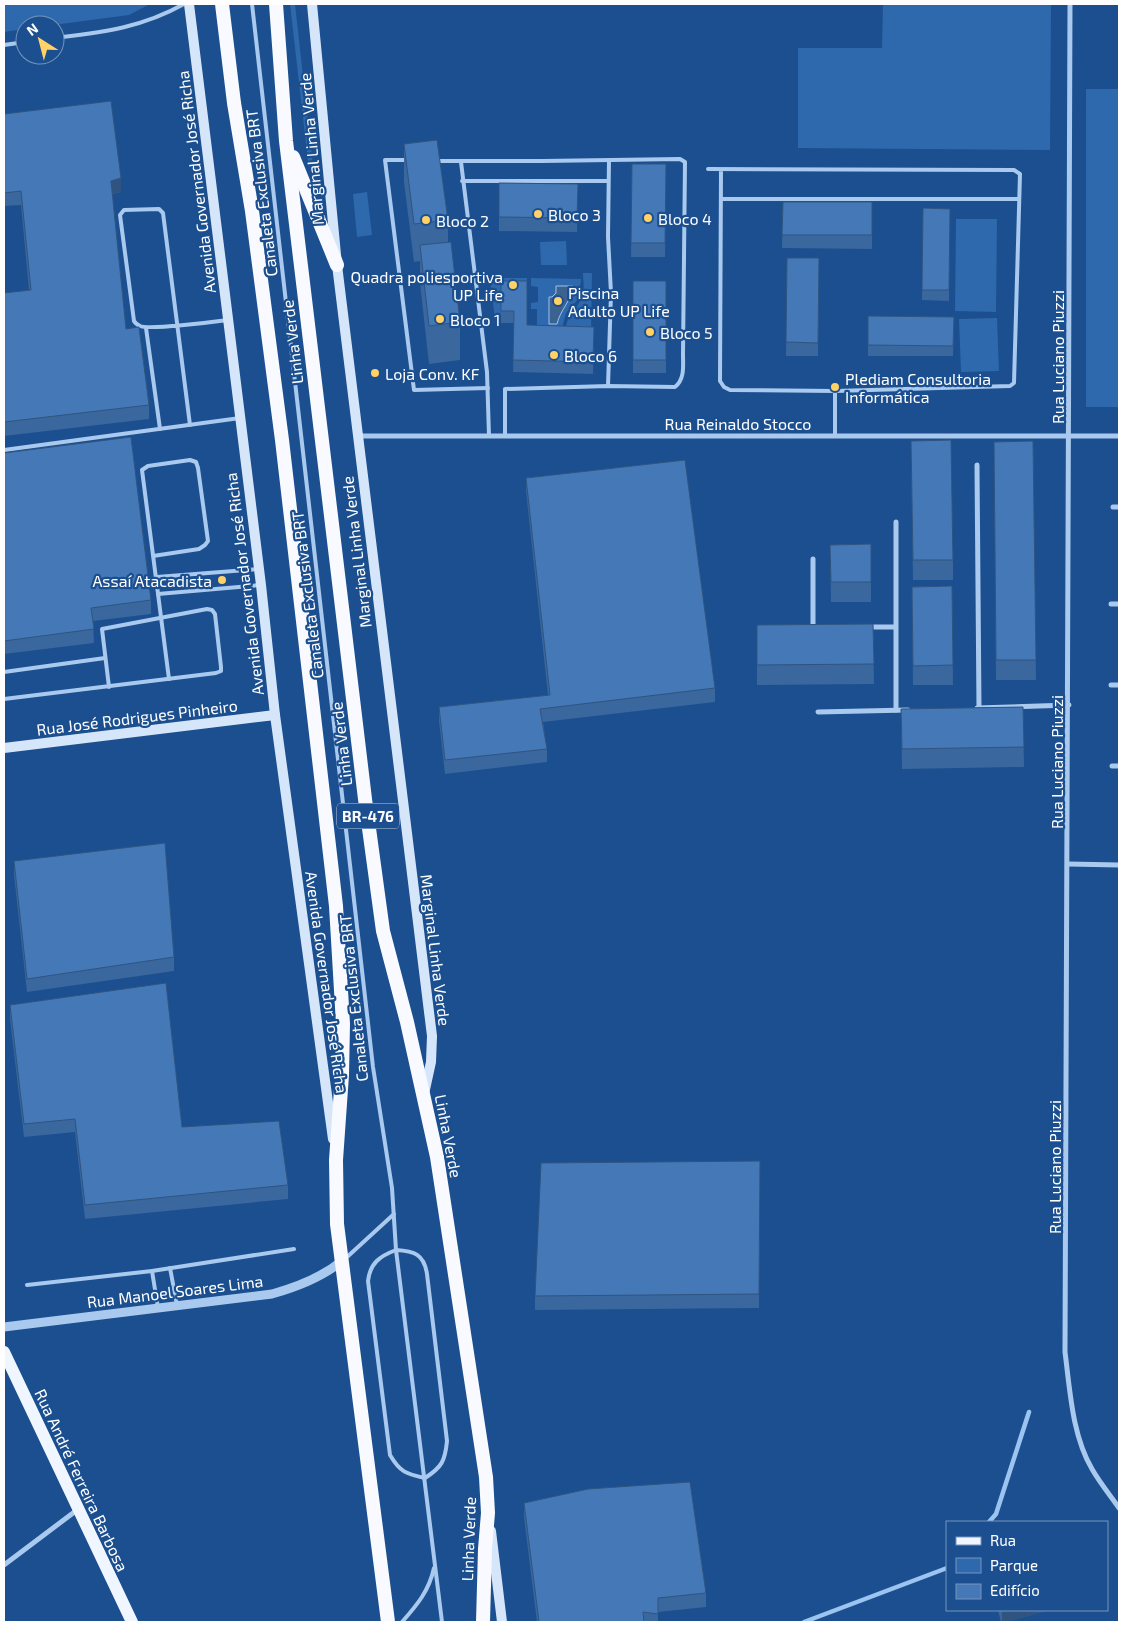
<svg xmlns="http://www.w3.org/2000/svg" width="1123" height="1626" font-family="'Exo 2',sans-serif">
  <rect width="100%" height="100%" fill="#1b4f8f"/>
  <g fill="#2e69ad">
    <path d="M4,4h146l-21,11 -76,10h-28v4l-21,3z"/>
    <path d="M290,4h5l21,189 -8,-32z"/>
    <path d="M883,4h168l-1,146 -252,-2v-100h84z"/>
    <rect x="1086" y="89" width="33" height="318"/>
    <path d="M367,192l5,43 -15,2 -4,-43z"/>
    <path d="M956,219h41l-1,93 -41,-1z"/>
    <path d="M566,241l1,24h-26l-1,-23z"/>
    <path d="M583,273h9l-1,61 -25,-5c1,-16 11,-19 16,-32 3,-7 1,-17 1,-24z"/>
    <path d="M490,278h37v15l-26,28 -6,-1z"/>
    <path d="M531,278l50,1 -2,19 -13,15 -4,15 -25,1v-20h-6v-6l7,-1v-15l-7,-1z"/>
    <path d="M997,318l2,53 -38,1 -2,-53z"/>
  </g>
  <path fill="#3c6290" stroke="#9cc4f0" d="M556,286h17c-1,14 -13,24 -16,38h-8v-27h3l4,-4z"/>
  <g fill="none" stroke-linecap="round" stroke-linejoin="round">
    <g stroke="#9cc4f0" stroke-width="4.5">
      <path d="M989,1522l7,-8 33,-102"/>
      <path d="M804,1622l143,-54"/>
    </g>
    <g stroke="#a9c9ee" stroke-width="4">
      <path d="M252,4l121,1063 19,121 4,62 46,372"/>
      <path d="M55,38c48,-6 86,-10 129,-34"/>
      <path d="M4,45l21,-3"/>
      <path d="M407,160h-22l29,230 74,-2"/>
      <path d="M436,161h106l138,-2 5,3 -2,192c0,12 2,25 -8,33l-67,-1 -103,3v46"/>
      <path d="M461,162l26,210 2,64"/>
      <path d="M708,169l306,1 6,4 -6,209 -4,3 -175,5 -105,-1 -6,-3 -4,-6 1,-211"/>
      <path d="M462,181h146"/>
      <path d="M721,199h297"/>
      <path d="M146,328l14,101"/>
      <path d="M608,386l3,-93 -3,-56 1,-77"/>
      <path d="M835,391v45"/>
      <path d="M190,425l-27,-212 -4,-4 -35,1 -4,5 14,106c1,2 4,4 6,5 9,4 73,-4 88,-6"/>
      <path d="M4,450l236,-32"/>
      <path d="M153,556l46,-7 6,-4 3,-4 -10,-73 -2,-6 -6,-2 -42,6 -6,4 27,209"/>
      <path d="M157,577l101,-8"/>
      <path d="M158,594l103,-9"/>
      <path d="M4,672l101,-14"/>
      <path d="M4,699l212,-26 5,-2v-4l-6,-53 -3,-4 -5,-1 -105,20 7,58"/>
      <path d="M396,1250c18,1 28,4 31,24l20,167c-2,20 -5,26 -22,37 -19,-4 -25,-6 -35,-23l-22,-174c2,-18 12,-25 28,-31z"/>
      <path d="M346,1258l48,-44"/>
      <path d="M170,1268l7,37"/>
      <path d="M152,1271l6,37"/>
      <path d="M27,1285l125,-14 142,-22"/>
      <path d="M402,1622c15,-17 27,-31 32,-54"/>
    </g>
    <g stroke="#a9c9ee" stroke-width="5">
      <path d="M1070,4l-5,1348c5,38 7,83 27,117 8,14 18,26 27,39"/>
      <path d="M357,436h762"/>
      <path d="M977,465l2,243"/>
      <path d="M1113,507h6"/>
      <path d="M896,522v188"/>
      <path d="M1111,604h8"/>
      <path d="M868,627h27"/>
      <path d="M813,628v-69"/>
      <path d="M1111,685h8"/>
      <path d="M977,708l92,-3"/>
      <path d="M818,712l90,-2"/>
      <path d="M1112,766h7"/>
      <path d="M1068,864l51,1"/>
      <path d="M4,1565l73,-55"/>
    </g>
    <path stroke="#a9c9ee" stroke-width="9" d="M4,1327l268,-33c25,-7 49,-16 70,-33"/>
    <g stroke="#d6e6fa" stroke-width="10">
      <path d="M189,4l72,581 14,130 58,424"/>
      <path d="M312,4l25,261 95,771 -1,26 -7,32"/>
      <path d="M4,748l271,-33"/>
      <path d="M491,1531l11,91"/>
    </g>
    <path stroke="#f0f6ff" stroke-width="12" d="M4,1352l128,270"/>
    <g stroke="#f8faff" stroke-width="14">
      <path d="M222,4l12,99 18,108 30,229 54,466 7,118 -1,51 -6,85 1,64 51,398"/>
      <path d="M276,4l10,137 79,658 18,132 24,91 30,135 49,320 2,36 -3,36 -2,73"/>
      <path d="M293,157l44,108"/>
    </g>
  </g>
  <g fill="#3a679d">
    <path d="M4,114l117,78 -9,2 14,135 23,76v14l-145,17v-143l25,-3 -8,-85 -17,1z"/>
    <path d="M404,144l44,76v22l12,80v38l-31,4 -9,-81v-22l-6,1 -10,-80z"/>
    <path d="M632,164h34l-1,93h-34z"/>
    <path d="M499,183l79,1 -1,48 -78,-1z"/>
    <path d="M783,202h89v47l-90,-1z"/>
    <path d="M923,208l27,1 -1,92 -27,-1z"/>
    <path d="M787,258h32l-1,98h-32z"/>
    <path d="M501,281l26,44 67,2 -1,47 -80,-2 1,-49h-13z"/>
    <rect x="633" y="281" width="33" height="92"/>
    <path d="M868,316l86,1 -1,39h-85z"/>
    <path d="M911,441l42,119v20h-40z"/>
    <path d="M1033,441l3,239h-40l-2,-238z"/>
    <path d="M4,453l147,147v14l-58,7 1,22 -90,11z"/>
    <path d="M526,478l189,210v14l-172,20 4,27v13l-102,12 -6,-53v-14l109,-12 -22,-204z"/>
    <path d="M871,544v58h-40l-1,-57z"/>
    <path d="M952,586l1,99h-40l-1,-98z"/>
    <path d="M873,624l1,60 -117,1v-60z"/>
    <path d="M1023,707l1,60 -122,2 -1,-60z"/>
    <path d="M14,861l160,96v14l-147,21 -13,-117z"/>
    <path d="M10,1005l172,122 106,58v14l-203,20 -10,-87 -51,5 -14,-118z"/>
    <path d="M760,1161l-1,147 -224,2v-14z"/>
    <path d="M524,1503l182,90v14l-48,5v10h-121l-13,-105z"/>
    <path d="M998,1610h52l-44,12h-5z"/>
  </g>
  <g fill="#305480">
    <path d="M121,178v14l-10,2v-13z"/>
    <path d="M1002,1610h48l-44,12h-4z"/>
  </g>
  <g fill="#4478b7" stroke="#305480">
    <path d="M111,101l10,77 -10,3 15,148 13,-2 10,78 -145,17v-129l27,-3 -10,-99 -17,2v-79z"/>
    <path d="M437,140l11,80 -34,4 -10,-80z"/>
    <path d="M632,164h34l-1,79h-34z"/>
    <path d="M499,183l79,1 -1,34 -78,-1z"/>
    <path d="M783,202h89v33h-90z"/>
    <path d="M923,208l27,1 -1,81h-27z"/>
    <path d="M451,242l9,80 -31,4 -9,-81z"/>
    <path d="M787,258h32l-1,85 -32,-1z"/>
    <path d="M501,281h26v44l67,2 -1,35 -80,-2 1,-49h-13z"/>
    <rect x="633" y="281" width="33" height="79"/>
    <path d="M868,316l86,1 -1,29 -85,-1z"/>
    <path d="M131,437l20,163 -60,8 3,21 -90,12v-188z"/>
    <path d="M951,440l2,120h-40l-2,-119z"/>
    <path d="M1033,441l3,219h-40l-2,-218z"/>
    <path d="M685,460l30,228 -175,21 7,40 -102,11 -6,-53 111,-12 -24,-217z"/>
    <path d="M871,544v38h-40l-1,-37z"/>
    <path d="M952,586l1,79 -40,1 -1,-79z"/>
    <path d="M873,624l1,40 -117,1v-40z"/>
    <path d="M1023,707l1,40 -122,2 -1,-40z"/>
    <path d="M165,843l9,114 -147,22 -13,-118z"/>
    <path d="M166,983l16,144 97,-6 9,64 -203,20 -10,-86 -51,5 -14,-119z"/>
    <path d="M760,1161l-1,133 -224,2 6,-133z"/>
    <path d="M690,1482l16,111 -48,5v16l-15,-2 1,10h-105l-15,-119 64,-14z"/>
  </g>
  <g fill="#ffd166" stroke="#1b4f8f" stroke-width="2">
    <circle cx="538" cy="214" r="5"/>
    <circle cx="648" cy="218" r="5"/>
    <circle cx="426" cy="220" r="5"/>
    <circle cx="513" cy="285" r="5"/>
    <circle cx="558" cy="301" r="5"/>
    <circle cx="440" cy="319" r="5"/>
    <circle cx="650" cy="332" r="5"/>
    <circle cx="554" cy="355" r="5"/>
    <circle cx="375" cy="373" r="5"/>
    <circle cx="835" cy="387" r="5"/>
    <circle cx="222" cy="580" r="5"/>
  </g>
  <g text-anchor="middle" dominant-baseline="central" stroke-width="4.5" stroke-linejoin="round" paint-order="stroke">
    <rect fill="#1b4f8f" stroke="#bbcadd" stroke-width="1" x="337" y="803.5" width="62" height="25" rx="4"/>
    <g font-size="15" font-weight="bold" fill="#fff">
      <text x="368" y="816">BR-476</text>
    </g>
    <g font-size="16" fill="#fff" stroke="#1b4f8f">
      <text transform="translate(311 149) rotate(-95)">Marginal Linha Verde</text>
      <text transform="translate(196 182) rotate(-97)">Avenida Governador José Richa</text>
      <text transform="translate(261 193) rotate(-97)">Canaleta Exclusiva BRT</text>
      <text transform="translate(292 342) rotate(-97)">Linha Verde</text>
      <text transform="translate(1057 357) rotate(-90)">Rua Luciano Piuzzi</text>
      <text x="738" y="423">Rua Reinaldo Stocco</text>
      <text transform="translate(356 552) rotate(-97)">Marginal Linha Verde</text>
      <text transform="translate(244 584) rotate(-97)">Avenida Governador José Richa</text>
      <text transform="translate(307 595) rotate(-97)">Canaleta Exclusiva BRT</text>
      <text transform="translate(137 717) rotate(-7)">Rua José Rodrigues Pinheiro</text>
      <text transform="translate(341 744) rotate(-97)">Linha Verde</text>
      <text transform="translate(1056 762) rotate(-90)">Rua Luciano Piuzzi</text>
      <text transform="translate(436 950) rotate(83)">Marginal Linha Verde</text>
      <text transform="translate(327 982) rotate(82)">Avenida Governador José Richa</text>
      <text transform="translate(353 998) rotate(-96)">Canaleta Exclusiva BRT</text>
      <text transform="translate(449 1136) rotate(79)">Linha Verde</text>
      <text transform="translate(1054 1167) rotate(-90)">Rua Luciano Piuzzi</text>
      <text transform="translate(175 1291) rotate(-7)">Rua Manoel Soares Lima</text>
      <text transform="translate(82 1480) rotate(65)">Rua André Ferreira Barbosa</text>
      <text transform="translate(468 1539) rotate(-88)">Linha Verde</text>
    </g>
    <g font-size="16" fill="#fff" stroke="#1b4f8f" text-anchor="start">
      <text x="548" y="214">Bloco 3</text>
      <text x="658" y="218">Bloco 4</text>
      <text x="436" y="220">Bloco 2</text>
      <text x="503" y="276" text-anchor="end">Quadra poliesportiva<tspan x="503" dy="18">UP Life</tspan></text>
      <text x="568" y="292">Piscina<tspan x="568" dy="18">Adulto UP Life</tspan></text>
      <text x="450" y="319">Bloco 1</text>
      <text x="660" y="332">Bloco 5</text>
      <text x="564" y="355">Bloco 6</text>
      <text x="385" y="373">Loja Conv. KF</text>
      <text x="845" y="378">Plediam Consultoria<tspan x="845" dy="18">Informática</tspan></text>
      <text x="212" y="580" text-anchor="end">Assaí Atacadista</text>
    </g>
  </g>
  <rect width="1123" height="1626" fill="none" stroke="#ffffff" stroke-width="10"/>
  <rect x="946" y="1521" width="162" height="90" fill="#1b4f8f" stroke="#7695bc"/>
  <rect x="956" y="1537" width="25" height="8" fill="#f0f6ff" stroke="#7695bc"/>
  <text x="990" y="1546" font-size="15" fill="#ffffff">Rua</text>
  <rect x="956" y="1558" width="25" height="15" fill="#2e69ad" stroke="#7695bc"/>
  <text x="990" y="1571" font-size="15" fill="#ffffff">Parque</text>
  <rect x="956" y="1584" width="25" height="15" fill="#4478b7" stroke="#7695bc"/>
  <text x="990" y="1596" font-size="15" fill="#ffffff">Edifício</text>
  <g transform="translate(40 40) rotate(324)"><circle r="24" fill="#1b4f8f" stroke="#7695bc"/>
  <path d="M0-4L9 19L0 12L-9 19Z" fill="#ffd166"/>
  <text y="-8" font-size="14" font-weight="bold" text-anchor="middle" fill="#ffffff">N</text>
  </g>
</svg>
